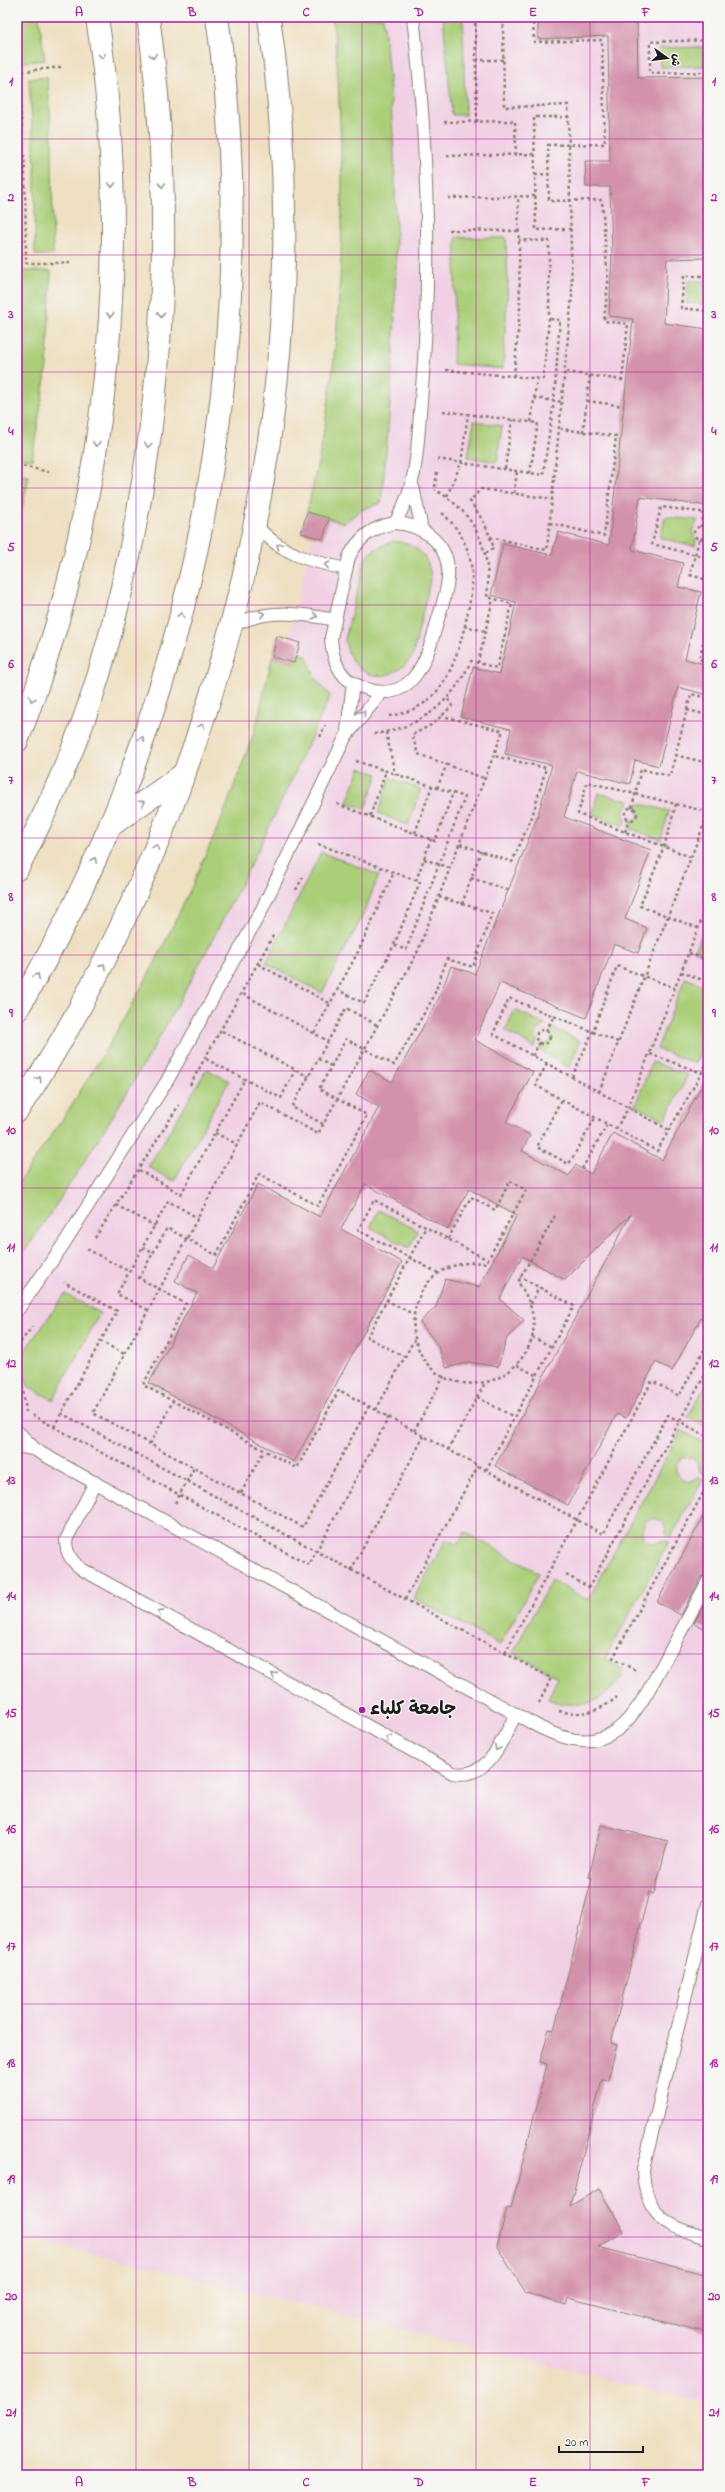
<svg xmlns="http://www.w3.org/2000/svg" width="725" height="2492" font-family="'Indie Flower','Playpen Sans Arabic',sans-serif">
  <rect width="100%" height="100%" fill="#f6f6f2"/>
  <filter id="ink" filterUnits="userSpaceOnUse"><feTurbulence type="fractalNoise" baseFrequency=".025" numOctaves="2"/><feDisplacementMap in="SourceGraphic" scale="8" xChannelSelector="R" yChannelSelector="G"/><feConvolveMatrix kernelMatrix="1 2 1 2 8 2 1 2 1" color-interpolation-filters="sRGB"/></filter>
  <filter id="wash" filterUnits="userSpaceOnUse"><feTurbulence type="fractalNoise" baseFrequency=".012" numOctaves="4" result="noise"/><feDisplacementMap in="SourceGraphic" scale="16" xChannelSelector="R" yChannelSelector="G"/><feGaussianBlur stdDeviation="0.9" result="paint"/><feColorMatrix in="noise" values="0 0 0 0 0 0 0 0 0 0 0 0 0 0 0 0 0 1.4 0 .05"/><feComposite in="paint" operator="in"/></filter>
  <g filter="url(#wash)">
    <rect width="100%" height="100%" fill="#efe0c2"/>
    <path fill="#f1d0e4" d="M332,17h376v2387l-691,-169v-1050l51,-74 45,-73 42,-75 37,-77 34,-78 30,-81 21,-91 11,3 25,-103 10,3 6,-20 -22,-7 17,-82 10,-81 6,-81 2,-81 -3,-82z"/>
    <g fill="#abcf79" stroke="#64764a">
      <path d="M17,17h22l6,43 -28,3z"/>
      <path d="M332,17h51c19,167 16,319 -2,486l-20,7 -17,13 -37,-11c6,-27 13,-55 17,-82 16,-94 20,-191 17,-286 -2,-42 -3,-85 -9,-127z"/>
      <path d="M443,17h20l2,98h-13z"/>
      <path d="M704,47v19l-44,1 -1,-19z"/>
      <path d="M47,77l5,59 1,119h-18v-88l-6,-88z"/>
      <path d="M456,237l50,1 2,44 -5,87 -50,-5z"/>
      <path d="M17,271h34l-4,95 -15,94 -15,-3z"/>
      <path d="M689,281h19v24l-22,-2z"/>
      <path d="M474,421l28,5 -5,36 -29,-5z"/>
      <path d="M17,474l12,2 -12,56z"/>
      <path d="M665,517l33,3 -6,12 4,8 -1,6 -35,-8z"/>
      <path d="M393,541c22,2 35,13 38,35l-18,79c-23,34 -63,24 -68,-16l20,-79 7,-9z"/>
      <path d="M297,653l9,2 9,23 15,18c-88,197 -188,389 -313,566v-77l51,-74 45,-73 42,-75 37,-77 34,-78 30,-81 16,-70 22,6z"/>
      <path d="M360,768l18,6 -13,35 -18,-7z"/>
      <path d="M390,778l31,11 -13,36 -30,-12z"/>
      <path d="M598,793l32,8 -7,11 3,9 -2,5 -32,-12z"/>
      <path d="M637,803l32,8 -8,29 -32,-12 1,-5 9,-6 -1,-7 -3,-3z"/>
      <path d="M321,852l58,23 -16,40 -41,78 -56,-30z"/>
      <path d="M708,919v37l-13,-5z"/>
      <path d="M685,978l23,9v52l-13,24 -38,-14z"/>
      <path d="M515,1010l30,14 -9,9 1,9 -3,6 -29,-18z"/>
      <path d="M551,1027l29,14 -11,27 -30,-18 2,-4 10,-5z"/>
      <path d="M652,1062l36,13 -23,45 -30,-14z"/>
      <path d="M207,1069l22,12 -55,100 -26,-14z"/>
      <path d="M379,1210l39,21 -9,17 -39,-21z"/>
      <path d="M65,1294l35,19 -47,87 -25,-14 -10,-26z"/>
      <path d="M708,1381v47l-20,-11z"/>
      <path d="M681,1430l27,15v25l-2,4 -6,-2 -2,-10 -7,-5 -9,1 -6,6v9l6,7 8,2 8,-5 5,3 -32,57 -5,-3c0,-7 -2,-14 -9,-15 -23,-3 -18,35 6,21l6,2 -64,117 20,12c-18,31 -43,41 -77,28l10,-22 -45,-24 38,-73 37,20z"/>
      <path d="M465,1532l74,41 -39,72 -86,-47 32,-59 11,6z"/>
    </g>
    <g id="blocks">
      <g fill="#d392ab">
        <path d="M538,17h99l1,61 70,-1v181l-41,1 -3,64 44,6v177l-68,-9 -8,53 51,13 -5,24 23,5 -16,67 23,6v30l-30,-8 -19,79 -24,-6 -5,24 -53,-13 -13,46 87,33 -26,69 22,9 -9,25 -24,-9 -28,74 -86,-35 -25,57 58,32 -27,50 24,13 -8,16 47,25 6,-11 16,9 22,-41 49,27 46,-86v248l-7,-4 -29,53 -16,-9 -30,56 -9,-4 -49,91 -73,-39 136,-252 -66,66 -43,-24 -22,43 24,21 -17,18 -9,29 -28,-5 -24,6 -8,-22 -18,-24 16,-15 9,-28 34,8 38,-72 -48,-26 -21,40 -83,-45 -24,45 61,33 -108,200 -145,-79 48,-90 -22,-12 14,-26 24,13 45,-84 62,33 59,-110 -23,-13 13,-24 23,12 46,-82 13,-34 24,8 62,-156 15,-53 -47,-11 6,-25 -50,-12 12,-50 26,7 9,-36 8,-36 -25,-7 12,-51 49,11 6,-23 51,13 24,-226 -24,-3 3,-63 -2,-66h-24l-1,-26h25l-2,-125 -70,3z"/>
        <path d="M307,512l22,6 -6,21 -22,-6z"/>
        <path d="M277,636l23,7 -6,20 -22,-6z"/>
        <path d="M708,1508v66l-7,3 -20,38 -24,-13z"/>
        <path d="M708,1597v33l-14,-7z"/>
        <path d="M601,1825l67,16 -14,53 -5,-2 -38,151 6,2 -9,35 -6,-1 -32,127 29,-17 25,43 -26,15 110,28v58l-140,-35 -2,7 -40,-12 -29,-46 10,-39 4,1 36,-145 -7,-2 9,-33 5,1 38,-152 -3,-1z"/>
      </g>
    </g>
  </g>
  <g filter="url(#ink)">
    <use href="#blocks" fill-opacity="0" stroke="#867e6f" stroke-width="1"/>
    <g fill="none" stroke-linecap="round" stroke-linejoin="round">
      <defs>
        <g id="lane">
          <path d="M413,487l9,43"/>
          <path d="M395,523c24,-41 22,-77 26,-122 11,-128 7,-257 -8,-384"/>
          <path d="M395,523c30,2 56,23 53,55 -1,14 -6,28 -10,41 -11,42 -27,93 -83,65 -17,-8 -23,-28 -24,-46l18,-81c10,-20 24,-30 46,-34z"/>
          <path d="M256,525c24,29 54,36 90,44"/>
          <path d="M232,626c35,-18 65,-13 103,-6"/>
          <path d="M347,730l6,-47"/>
          <path d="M17,1311l46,-66 104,-164 94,-170 85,-175 36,-44"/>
          <path d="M17,1431l20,20 504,277c70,35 92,-9 122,-64 15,-27 30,-55 45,-83"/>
          <path d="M17,1446l19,4"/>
          <path d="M95,1482l-29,58c0,14 6,22 17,30l370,203c36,7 49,-33 63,-59"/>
          <path d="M708,1904l-65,266c2,45 25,58 65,68"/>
        </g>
        <g id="secondary">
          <path d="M17,741c89,-227 117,-483 80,-724"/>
          <path d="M17,1111c63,-93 111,-192 152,-297 101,-258 140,-522 100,-797"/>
        </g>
        <g id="highway">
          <path d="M110,826l75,-53"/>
          <path d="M17,869c32,-62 62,-128 82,-195 63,-211 80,-439 49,-657"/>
          <path d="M17,1010c174,-291 249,-658 200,-993"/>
        </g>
      </defs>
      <use href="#lane" stroke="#867e6f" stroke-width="14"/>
      <use href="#secondary" stroke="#867e6f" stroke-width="24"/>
      <use href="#highway" stroke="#867e6f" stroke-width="24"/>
      <g stroke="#867e6f" stroke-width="2.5" stroke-dasharray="3 3" stroke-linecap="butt">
        <path d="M475,17l2,105"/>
        <path d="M533,17l1,25 68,-2 3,104 -57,1 1,56 53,-1 6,82 -4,39 24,3 -6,56 -56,-8"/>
        <path d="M708,40l-58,2v31l58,-1"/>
        <path d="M476,60h27"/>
        <path d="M61,67l-43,5 7,98 1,93h44"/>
        <path d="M569,117h-35l2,113 35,-1"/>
        <path d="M444,122l71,-1 1,33"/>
        <path d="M447,156l88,-2"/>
        <path d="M17,170h8"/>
        <path d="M535,175l14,-1"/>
        <path d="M448,198l87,-2"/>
        <path d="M449,230l70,1"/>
        <path d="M708,276h-24l-3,32 27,3"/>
        <path d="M446,370l97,9 6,-60v-78l-30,-1"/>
        <path d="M514,376l6,-68 -2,-112"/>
        <path d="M534,398l29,4"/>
        <path d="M587,401l37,5"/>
        <path d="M443,411l95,12 -8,50"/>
        <path d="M531,422l6,-44"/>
        <path d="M583,432l7,-57"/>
        <path d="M437,459l106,16 11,-74 6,-81 -11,-1"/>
        <path d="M17,465l32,7"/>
        <path d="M505,469l7,-49"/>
        <path d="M435,487l2,-15"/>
        <path d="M514,493l3,-22"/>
        <path d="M447,496l14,-33 7,-49"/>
        <path d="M708,513l-47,-6 -9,37 56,14"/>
        <path d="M550,523l54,13 12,-100 -55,-7"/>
        <circle cx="700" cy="533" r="6"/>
        <path d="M701,527l2,-14"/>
        <path d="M490,537l57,13 25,-254 -4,-191 -64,2 -1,-90"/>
        <path d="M699,540l-9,35 18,5"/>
        <path d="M486,553l8,-5 -9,-24 -15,-23 11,-12 72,10"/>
        <path d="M708,625l-9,34 9,2"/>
        <path d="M464,626l21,5"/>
        <path d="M702,650l6,2"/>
        <path d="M478,663l15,-64"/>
        <path d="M448,699l4,7 -19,18 -21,11 6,19 68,25"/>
        <path d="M687,710l21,5"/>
        <path d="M389,716c52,-7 65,-48 76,-91 5,-23 10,-43 5,-66 -4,-19 -16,-36 -30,-48"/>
        <path d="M386,732l9,42"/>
        <path d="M374,734c46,-6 78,-31 97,-73l26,7 15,-64 -25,-7c5,-45 -11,-85 -52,-107"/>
        <path d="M320,737l5,-12"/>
        <path d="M675,755l33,8"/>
        <path d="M356,761l109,36 -59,153 -12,-5"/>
        <path d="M706,763l2,-7"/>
        <path d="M437,788l10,-24"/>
        <path d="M337,804l98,37 18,-48"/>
        <path d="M676,804l-12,43 -24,59 58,22"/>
        <circle cx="631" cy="814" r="6"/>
        <path d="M632,808l9,-39 29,7 21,-82 17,4"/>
        <path d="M370,816l16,-45"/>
        <path d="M625,832l4,-12"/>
        <path d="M415,833l17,-47"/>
        <path d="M318,844l102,38 -26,63 -30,58 -26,-13"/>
        <path d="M460,844l52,18 20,-45 14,-49 -52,-12"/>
        <path d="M691,857l-113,-43 9,-32 121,30"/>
        <path d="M424,859l26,9"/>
        <path d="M471,878l37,12"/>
        <path d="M416,881l15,-42"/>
        <path d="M296,890l7,-13"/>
        <path d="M439,897l53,16 -19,54 -26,-8 -14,39 -39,67 -48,-26 -27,50 48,26 -49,91 -59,-32 -43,81 -49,-27 -28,50 47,26 -43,81 154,83 42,-78 264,144 65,-119 40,22"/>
        <path d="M462,904l19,-53"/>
        <path d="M689,953l19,7"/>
        <path d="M258,964l73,40"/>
        <path d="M681,972l27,10"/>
        <path d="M243,994l85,47"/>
        <circle cx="543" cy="1037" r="7"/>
        <path d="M222,1031l87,46"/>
        <path d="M546,1031l8,-15"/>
        <path d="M314,1033l44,-81 36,-80"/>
        <path d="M618,1042l-109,-44 -16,36 176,96"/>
        <path d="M650,1054l52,19"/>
        <path d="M533,1056l6,-14"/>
        <path d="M206,1059l75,39 14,-28"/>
        <path d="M318,1059l13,7"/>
        <path d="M547,1064l-12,21 122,66 51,-89"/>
        <path d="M572,1077l21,-46 24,-65 58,22"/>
        <path d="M190,1085l84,-151"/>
        <path d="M599,1092l109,-278"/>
        <path d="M561,1100l-24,47 32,17 26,-46"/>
        <path d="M323,1124l-31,-17 54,-99 31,17"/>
        <path d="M616,1129l12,-21 80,-205"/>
        <path d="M215,1133l22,11"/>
        <path d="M582,1169l25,-44"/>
        <path d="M139,1170l42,24 64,-115"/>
        <path d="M116,1205l39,21"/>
        <path d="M95,1238l84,-133"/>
        <path d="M448,1239l23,-42 24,13 15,-29 16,9 -40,73c-97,-10 -94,129 -7,120 21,-2 38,-15 48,-33 13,-23 5,-48 -9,-68l37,-66"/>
        <path d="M143,1248l10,5"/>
        <path d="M87,1249l43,23"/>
        <path d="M438,1273l-80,-43 16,-30 114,60"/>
        <path d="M386,1300l27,14"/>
        <path d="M531,1304l8,-17"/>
        <path d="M148,1310l-31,-16 51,-93 30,17"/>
        <path d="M532,1337l20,10"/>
        <path d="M100,1341l24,13"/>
        <path d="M17,1347l15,-20"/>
        <path d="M405,1357l-38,-20 59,-110"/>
        <path d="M517,1365l20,11"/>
        <path d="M17,1369l5,13 4,30"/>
        <path d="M477,1397l37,20"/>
        <path d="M369,1406l-66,121 -210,-114 167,-311 58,32 99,-181 86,-222 -61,-15"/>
        <path d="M376,1410l38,-70"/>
        <path d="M61,1413l490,265 -12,25"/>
        <path d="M32,1415l277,150 80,-148"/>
        <path d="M54,1427l63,-116 -53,-29"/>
        <path d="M414,1431l30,-55"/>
        <path d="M150,1444l23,-43"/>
        <path d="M448,1450l37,-67"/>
        <path d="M486,1470l88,-164 -54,-29"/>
        <path d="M241,1493l23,-42"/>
        <path d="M175,1503l19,-35"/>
        <path d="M351,1570l73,-134"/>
        <path d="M566,1575l23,12 119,-218"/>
        <path d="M405,1599l73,-133"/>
        <path d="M505,1653l147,-272 27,15 29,-53"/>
        <path d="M635,1670l-22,-12 95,-174"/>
        <path d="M559,1711c21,5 41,1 58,-14"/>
      </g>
      <use href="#lane" stroke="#fff" stroke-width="12"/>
      <use href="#secondary" stroke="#fff" stroke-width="22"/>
      <use href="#highway" stroke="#fff" stroke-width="22"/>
    </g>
    <defs><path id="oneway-chevron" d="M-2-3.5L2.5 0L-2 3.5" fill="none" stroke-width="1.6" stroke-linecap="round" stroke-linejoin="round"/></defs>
    <g stroke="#999">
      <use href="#oneway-chevron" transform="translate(102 56) rotate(84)"/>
      <use href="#oneway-chevron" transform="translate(153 56) rotate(84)"/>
      <use href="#oneway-chevron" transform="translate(112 185) rotate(89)"/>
      <use href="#oneway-chevron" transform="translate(162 185) rotate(88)"/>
      <use href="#oneway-chevron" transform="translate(110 315) rotate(94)"/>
      <use href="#oneway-chevron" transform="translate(161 315) rotate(92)"/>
      <use href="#oneway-chevron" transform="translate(96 444) rotate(98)"/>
      <use href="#oneway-chevron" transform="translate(148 445) rotate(97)"/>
      <use href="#oneway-chevron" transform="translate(279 546) rotate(-145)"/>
      <use href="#oneway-chevron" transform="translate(327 565) rotate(-168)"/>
      <use href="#oneway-chevron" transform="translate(262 614) rotate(-13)"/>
      <use href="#oneway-chevron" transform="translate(181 615) rotate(-76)"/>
      <use href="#oneway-chevron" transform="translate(315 616) rotate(11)"/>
      <use href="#oneway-chevron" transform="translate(32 699) rotate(109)"/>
      <use href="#oneway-chevron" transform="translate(363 713) rotate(-50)"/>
      <use href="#oneway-chevron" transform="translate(202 726) rotate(-70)"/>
      <use href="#oneway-chevron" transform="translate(142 739) rotate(-70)"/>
      <use href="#oneway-chevron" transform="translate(142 803) rotate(-35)"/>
      <use href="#oneway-chevron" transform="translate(156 847) rotate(-69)"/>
      <use href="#oneway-chevron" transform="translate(94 860) rotate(-65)"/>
      <use href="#oneway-chevron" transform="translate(103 966) rotate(-62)"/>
      <use href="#oneway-chevron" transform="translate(37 976) rotate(-62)"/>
      <use href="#oneway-chevron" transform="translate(39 1079) rotate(-57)"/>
      <use href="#oneway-chevron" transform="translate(160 1612) rotate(-151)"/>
      <use href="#oneway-chevron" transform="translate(274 1675) rotate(-151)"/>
      <use href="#oneway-chevron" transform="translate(388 1738) rotate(-151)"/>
      <use href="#oneway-chevron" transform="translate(497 1748) rotate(120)"/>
    </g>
  </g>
  <path fill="none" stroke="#b5179e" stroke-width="1" stroke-opacity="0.55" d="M136,17v2458M249,17v2458M362,17v2458M476,17v2458M590,17v2458M17,139h691M17,255h691M17,372h691M17,488h691M17,605h691M17,721h691M17,838h691M17,955h691M17,1071h691M17,1188h691M17,1304h691M17,1421h691M17,1537h691M17,1654h691M17,1771h691M17,1887h691M17,2004h691M17,2120h691M17,2237h691M17,2353h691"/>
  <circle fill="#b5179e" stroke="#f6f6f2" stroke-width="1.5" cx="362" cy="1710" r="4"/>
  <g text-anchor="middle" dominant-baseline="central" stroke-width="3" stroke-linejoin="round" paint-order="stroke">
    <g font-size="18" font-weight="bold" fill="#1c1c1c" stroke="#f6f6f2" text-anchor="start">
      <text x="370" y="1710">جامعة كلباء</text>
    </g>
  </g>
  <rect width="725" height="2492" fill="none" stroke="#f6f6f2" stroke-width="44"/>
  <g transform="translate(667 58) rotate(104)" stroke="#f6f6f2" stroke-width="3" paint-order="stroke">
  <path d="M0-3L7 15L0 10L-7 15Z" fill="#1c1c1c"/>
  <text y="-6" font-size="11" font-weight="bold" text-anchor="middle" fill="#1c1c1c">ش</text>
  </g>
  <path d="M559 2446v6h84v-6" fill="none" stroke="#1c1c1c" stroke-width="2"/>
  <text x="565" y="2446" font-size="12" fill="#1c1c1c" stroke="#f6f6f2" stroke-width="3" paint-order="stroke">20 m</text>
  <rect x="22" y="22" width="681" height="2448" fill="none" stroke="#b5179e" stroke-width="1.5"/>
  <g font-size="13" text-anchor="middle" font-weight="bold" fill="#b5179e">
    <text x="79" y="16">A</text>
    <text x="192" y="16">B</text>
    <text x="306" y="16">C</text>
    <text x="419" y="16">D</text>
    <text x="533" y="16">E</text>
    <text x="646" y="16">F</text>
    <text x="11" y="85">1</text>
    <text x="714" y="85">1</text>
    <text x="11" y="201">2</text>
    <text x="714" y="201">2</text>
    <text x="11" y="318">3</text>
    <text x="714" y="318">3</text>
    <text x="11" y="435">4</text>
    <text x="714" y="435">4</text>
    <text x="11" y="551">5</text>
    <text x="714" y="551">5</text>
    <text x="11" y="668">6</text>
    <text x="714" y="668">6</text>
    <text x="11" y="784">7</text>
    <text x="714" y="784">7</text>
    <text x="11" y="901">8</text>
    <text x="714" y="901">8</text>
    <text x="11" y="1017">9</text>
    <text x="714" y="1017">9</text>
    <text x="11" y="1134">10</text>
    <text x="714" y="1134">10</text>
    <text x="11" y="1251">11</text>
    <text x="714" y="1251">11</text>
    <text x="11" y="1367">12</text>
    <text x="714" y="1367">12</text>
    <text x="11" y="1484">13</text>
    <text x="714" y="1484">13</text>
    <text x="11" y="1600">14</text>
    <text x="714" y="1600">14</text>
    <text x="11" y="1717">15</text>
    <text x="714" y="1717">15</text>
    <text x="11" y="1833">16</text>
    <text x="714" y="1833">16</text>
    <text x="11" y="1950">17</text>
    <text x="714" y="1950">17</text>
    <text x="11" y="2067">18</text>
    <text x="714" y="2067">18</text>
    <text x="11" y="2183">19</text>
    <text x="714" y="2183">19</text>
    <text x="11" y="2300">20</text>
    <text x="714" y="2300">20</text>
    <text x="11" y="2416">21</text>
    <text x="714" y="2416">21</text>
    <text x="79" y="2486">A</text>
    <text x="192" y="2486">B</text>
    <text x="306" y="2486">C</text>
    <text x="419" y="2486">D</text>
    <text x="533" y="2486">E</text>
    <text x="646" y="2486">F</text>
  </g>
</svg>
